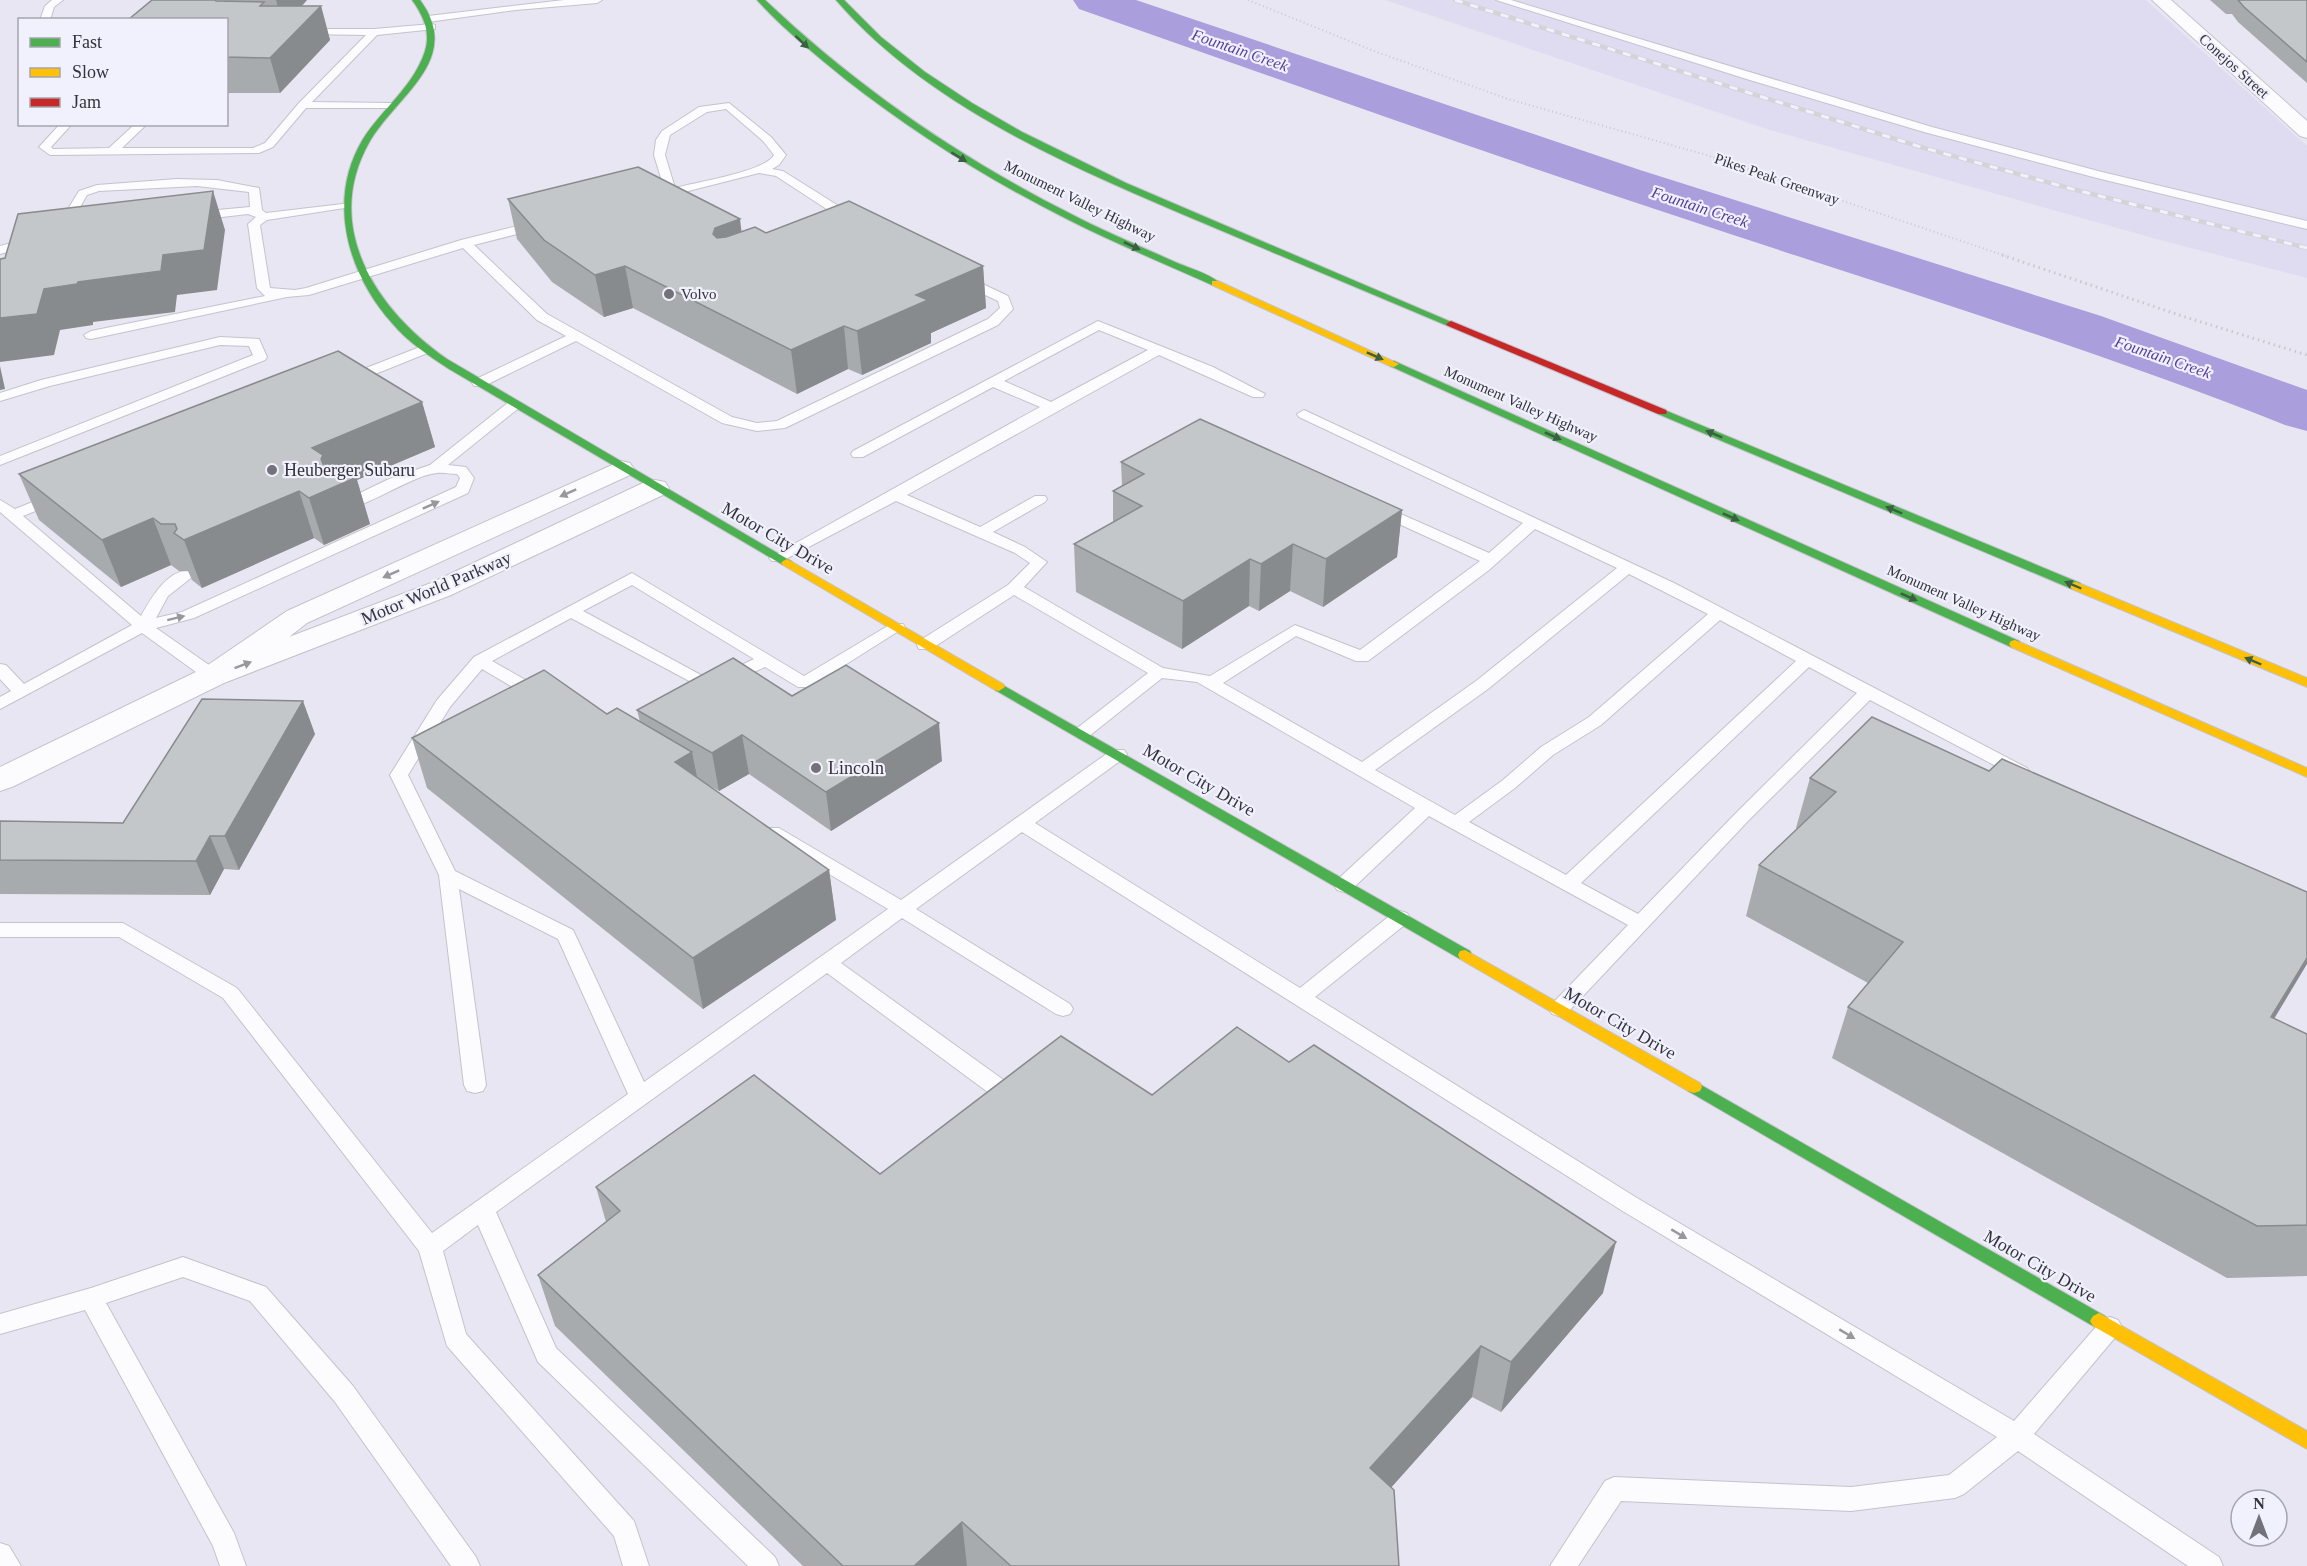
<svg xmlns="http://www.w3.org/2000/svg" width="2307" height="1566" font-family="Georgia,serif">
  <rect width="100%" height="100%" fill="#e8e6f2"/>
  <path fill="#dfdcf1" d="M1385,0h761l161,146v132l-147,-38 -390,-110z"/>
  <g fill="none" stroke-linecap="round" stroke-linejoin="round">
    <path fill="#aa9fdc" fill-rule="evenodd" d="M1073,0h63l504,170 461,146 206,74v41l-22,-6c-199,-79 -403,-140 -606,-208 -201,-66 -400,-138 -600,-208z"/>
    <defs>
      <g id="lane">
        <path d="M52,0h11l-9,7 -4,13h-10l5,-14z"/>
        <path d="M564,0h38l-5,3 -81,7 -88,12 -5,-3 5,-3z"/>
        <path d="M1496,0h15l421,127 170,45 205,49v8l-210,-51 -173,-46 -171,-51z"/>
        <path d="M432,24l3,1v4l-58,6 -65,67 80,1 4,1v4h-90l-33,39 -14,6 -209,2 -11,-8 21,-23h12l-21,23 2,2 56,-1 26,-24h12l-25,24h131l12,-5 34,-40 67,-68 -63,-1 -5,-3 2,-2h74z"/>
        <path d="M729,103l42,34 15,18 -7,10 -7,4 11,2 73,46v6h-8l-72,-47 -17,-3 -102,26 -4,-1v-4l12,-3 -11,-36 2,-15 6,-9 37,-24zM726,109l37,32 11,14c-10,17 -77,27 -99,33l-10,-33 5,-20 37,-23z"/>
        <path d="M177,179l40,1 42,8 3,22 4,3 85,-10v4l-84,13 -7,5 10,63 25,2 11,-2 155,-48 76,-19 4,1v6l-67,17 73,69 185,103 25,6 20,-2 211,-102 12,-11 -2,-7 -38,-18 -2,-3 2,-3h8l40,19 5,13 -15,16 -213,103 -28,3 -35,-8 -146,-82 -92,45h-10l-2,-3 2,-3 92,-44 -29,-16 -74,-72 -154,47 -22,2 -196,42 -5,-1 -2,-3 7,-4 174,-35 -8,-8 -9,-64 8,-7 -8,-3 -52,6 -6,-4 6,-4 54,-5 -1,-15 -52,-6 -98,5 -12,4 -20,35 -4,1 -6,-4 22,-36 18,-6z"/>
        <path d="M30,238l6,4 -2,3 -34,9v-8z"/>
        <path d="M1098,321l115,46 52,27 -2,3h-10l-94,-42 -252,140 73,32 55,-31h10l2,3 -2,3 -52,30 32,15 22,15 -23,25 139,81 47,8 85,-51 65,25 120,-89 -105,-48 -3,-3 3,-3h10l104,46 34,-30 -224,-106 -2,-3 7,-4 372,174 351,184 3,4 -3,4h-12l-145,-76 -122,121 -182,193 -7,2 -7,-2 -3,-5 3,-5 76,-79 -199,-109 -78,74 -7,2 -7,-2 -3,-5 3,-5 78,-72 -218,-126 -35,-4 -74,59h-12l-3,-4 3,-4 72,-56 -134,-78 -83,54h-12l-2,-4 2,-4 89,-56 22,-22 -15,-10 -119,-52 -114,60h-10l-3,-3 271,-151 -47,-20 -130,70h-10l-2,-3 2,-3zM1099,330l49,20 -97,52 -47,-21zM1535,529l82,39 -141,113 -114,81 -139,-79 73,-47 60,25h12l121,-91zM1629,574l79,40 -119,103 -48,30 -38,33 -48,35 -80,-45 113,-81zM1720,620l76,41 -230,214 -97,-53 46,-34 38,-33 48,-30zM1809,667l48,26 -121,120 -98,101 -57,-31z"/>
        <path d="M220,337l39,2 8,18 -2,3 -265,105v-9l253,-101 -4,-9 -29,-1 -170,41 -50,15v-8l41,-13z"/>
        <path d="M425,345l7,4 -2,3 -77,31h-10l-2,-3 2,-3z"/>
        <path d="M515,400l7,4 -2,3 -72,58 18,2 8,11 -6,15 -274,125 -38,10 63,44 2,4 -2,4h-12l-65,-47 -142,76v-12l11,-6 -11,-12v-15l6,1 18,19 108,-59 -125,-107 -7,-6v-12l15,9 35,-14h10l2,3 -2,3 -37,15 118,100c9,-16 28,-50 50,-44l2,3 -2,3 -23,18 -12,22 26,-6 274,-125 4,-9 -3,-4c-7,0 -14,-2 -20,-1 -26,2 -80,41 -98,36l-2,-3 2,-3 50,-24 41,-14 80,-64z"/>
        <path d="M632,573l172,103 87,-52h12l2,3 -95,60h-12l-33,-20 -55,25 -139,-74 -79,43 53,30 3,4 -3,4h-12l-51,-30 -32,38 -42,68 47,96 118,59 71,152 244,-173 -123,-73 -2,-4 2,-4h14l122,72 211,-150h12l3,4 -3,4 -89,65 265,165 93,-75 7,-2 7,2 3,5 -3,5 -92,74 322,201 377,223 88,-101 8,-3 8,3 4,7 -4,7 -84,100 185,123 4,9h-35l-170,-115 -54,43 -9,4 -104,13 -230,-10 -43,65h-28l55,-85 9,-4 237,10 98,-12 48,-38 -376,-227 -599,-378 -106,77 154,95 3,5 -3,5 -7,2 -7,-2 -154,-96 -61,45 164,118 3,6 -3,6 -8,2 -8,-2 -162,-120 -331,239 60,136 219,209 4,9h-31l-210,-204 -60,-137 -35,26 23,83 168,187 15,45h-26l-9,-30 -167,-190 -28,-95 -196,-253 -104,-61h-119v-14h123l114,65 195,245 196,-139 -70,-155 -99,-50 27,196 -3,6 -8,2 -8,-2 -3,-6 -25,-210 -49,-100 47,-75 37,-43zM632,585l122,74 -44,21 -127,-69z"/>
        <path d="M183,1257l83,30 87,99 123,171 4,9h-29l-116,-164 -85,-101 -67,-24 -77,26 128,230 12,33h-26l-7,-20 -128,-236 -85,24v-20l91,-26z"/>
        <path d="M0,1543l9,3 12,20h-21z"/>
      </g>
      <g id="street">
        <path d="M2152,0h19l136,121v17l-7,-2z"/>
        <path d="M621,461l9,2 4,6 -4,6 -323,148 -18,14 142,-54 214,-101 10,-2 10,2 4,6 -4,6 -214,101 -227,88 -212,104 -12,4v-24l202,-98 85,-58z"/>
      </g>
      <g id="fast">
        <path d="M412,0h8c44,59 -23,95 -50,141 -49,85 6,169 77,218l344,202 2,2 -2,2h-8l-334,-196c-20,-13 -41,-27 -57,-46 -44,-49 -66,-123 -29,-184 19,-30 51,-53 62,-88 6,-19 -2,-36 -13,-51z"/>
        <path d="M757,0h8c92,87 193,157 306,214 34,18 69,32 104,48 14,6 33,11 45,21l-8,2c-49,-22 -98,-42 -145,-66 -78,-39 -153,-86 -222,-140 -30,-25 -62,-50 -88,-79z"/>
        <path d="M836,0h8l37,37 44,35 47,31 50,29 104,51 330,141 -8,2c-82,-35 -165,-69 -247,-104 -127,-54 -273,-115 -365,-222z"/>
        <path d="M1394,361l625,280 2,3 -6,4 -4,-1 -621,-281v-4z"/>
        <path d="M1662,409l418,174 2,3 -2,3h-8l-414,-175v-4z"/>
        <path d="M999,683l471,268 2,4 -2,4h-10l-465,-269 -2,-3 2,-3z"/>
        <path d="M1694,1081l411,235 3,5 -3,5 -6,3 -6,-3 -405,-235 -2,-4 2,-4z"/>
      </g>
      <g id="slow">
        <path d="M1212,281h6l181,83 -5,3 -4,-1 -178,-81z"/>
        <path d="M787,559l216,125 2,3 -6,4 -4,-1 -212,-125 -2,-2 2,-2z"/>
        <path d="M2076,582l231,96v9l-235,-98 -2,-3 2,-3z"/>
        <path d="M2015,640l292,128v9l-296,-130 -2,-3 2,-3z"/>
        <path d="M1465,950l235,133 2,4 -2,4 -6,2 -6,-2 -228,-132 -2,-4 2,-4z"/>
        <path d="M2099,1313l208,118v18l-214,-123 -3,-5 3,-5z"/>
      </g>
      <path id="jam" d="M1451,321l215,89 1,2 -1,2h-8l-210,-88 -2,-2z"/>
    </defs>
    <use href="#lane" stroke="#c4c3cc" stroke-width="2"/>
    <use href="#street" stroke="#c4c3cc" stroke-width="2"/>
    <use href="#fast" stroke="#c4c3cc" stroke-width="2"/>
    <use href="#slow" stroke="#c4c3cc" stroke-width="2"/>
    <use href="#jam" stroke="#c4c3cc" stroke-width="2"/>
    <path stroke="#c9c9cd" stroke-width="2" stroke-dasharray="1 3" stroke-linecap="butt" d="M1248,0l126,51 134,48 195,55 303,102"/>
    <path stroke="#c9c9cd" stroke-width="3" stroke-dasharray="1.5 4" stroke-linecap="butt" d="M2002,255l180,61 125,39"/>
    <use href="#lane" fill="#fcfbfd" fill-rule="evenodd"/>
    <use href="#street" fill="#fcfbfd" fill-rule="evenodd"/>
    <use href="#fast" fill="#4caf50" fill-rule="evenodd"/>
    <use href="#slow" fill="#ffc107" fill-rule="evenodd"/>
    <use href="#jam" fill="#c62828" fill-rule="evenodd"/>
    <defs>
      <path id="rail" d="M1455,0l469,148 152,42 231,58"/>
    </defs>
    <use href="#rail" stroke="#d4d3d7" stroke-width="4.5"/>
    <use href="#rail" stroke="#f1f0fd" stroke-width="3" stroke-dasharray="8" stroke-linecap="butt"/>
  </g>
  <g fill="#a8abae">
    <path d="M152,0h155l-5,6h19l9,34 -50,53h-54v-73z"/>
    <path d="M2210,0h97v83l-69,-61 -6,-8h-6z"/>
    <path d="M508,199l233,33 25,1 217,33 3,42 -55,25v10l-69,32 -14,-6 -51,25 -164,-86 -29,9 -52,-35 -35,-43z"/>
    <path d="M422,402l13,45 -78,33 13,44 -46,21 -10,-7 -112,50 -10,-8 -4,-9h-9l-8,-6 -50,22 -82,-67 -20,-46z"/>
    <path d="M1121,462l281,48 -5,47 -74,50 -33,-16 -31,20 -10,-5 -67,43 -106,-57 -2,-48 39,-22v-31l9,-5z"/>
    <path d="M792,696l150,65 -111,70 -82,-57 -30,17 -14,-8 124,87 7,50 -133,89 -276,-221 -15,-50 195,-24 33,8 -3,-12z"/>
    <path d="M315,734l-76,136 -15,-1 -14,26 -210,-1v-73l123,2z"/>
    <path d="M1810,778l464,241 33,15v242l-80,2 -395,-220 16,-51 20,-24 -122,-67 13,-51 38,-36 -1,-1z"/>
    <path d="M1152,1095l451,198 -102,119 -29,-15 -81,90 8,79h-596l-248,-240 -17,-51 68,-53 -10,-35 284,-13z"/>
  </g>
  <g fill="#888b8d">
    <path d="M276,0h31l-24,26z"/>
    <path d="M321,6l9,34 -50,53 -10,-35z"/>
    <path d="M213,191l12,39 -8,60 -40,5 -2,17 -82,10v3l-33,5 -6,25 -54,7v-44l44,-29 34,-7 85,-27z"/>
    <path d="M740,219l5,42 -24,9 -8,-36 2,-6z"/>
    <path d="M625,266l8,42 -29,9 -9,-42z"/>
    <path d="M983,266l3,42 -55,25v10l-69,32 -5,-44 59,-36z"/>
    <path d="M844,326l4,43 -51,25 -6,-44z"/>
    <path d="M0,366l5,23 -5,1z"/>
    <path d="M422,402l13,45 -78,33 13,44 -46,21 -15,-47 3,-50z"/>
    <path d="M299,491l15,47 -112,50 -18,-48z"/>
    <path d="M1402,510l-5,47 -74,50 3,-48z"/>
    <path d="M153,518l18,47 -50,22 -19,-47z"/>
    <path d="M1293,544l-3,47 -31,20 2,-47z"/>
    <path d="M1250,559l-1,47 -67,43 1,-48z"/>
    <path d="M303,701l12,33 -76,136 -14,-34z"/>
    <path d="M939,723l3,38 -111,70 -5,-39z"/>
    <path d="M742,735l7,39 -30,17 -7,-38z"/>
    <path d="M692,752l10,50 -27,-40z"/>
    <path d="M210,836l14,33 -14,26 -14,-34z"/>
    <path d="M829,870l7,50 -133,89 -10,-51z"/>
    <path d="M2307,958v6l-63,105 27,-52z"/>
    <path d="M1616,1242l-13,51 -102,119 10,-50z"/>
    <path d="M1481,1346l-9,51 -108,121 6,-50z"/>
    <path d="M962,1522l5,44h-53z"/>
  </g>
  <g fill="#c3c7ca" stroke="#888b8d" stroke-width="1.5">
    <path d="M152,0h63l1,1 48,1 -4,4h61l-51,52 -44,-1v-37h-125l28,-1z"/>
    <path d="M2238,0h69v62l-63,-55z"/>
    <path d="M638,167l102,52 -25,9 -2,6 4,4 9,-1 29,-10 11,6 83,-32 134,65 -67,29 12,5 -71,31 -13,-5 -53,24 -166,-84 -30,9 -51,-35 -36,-41z"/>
    <path d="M213,191l-9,59 -41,5 -2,16 -83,11 -1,2 -33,5 -7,25 -37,4v-59l5,-1 13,-44z"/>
    <path d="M338,351l84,51 -110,46 11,7 -2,4 2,5h14l20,13 -48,21 -10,-7 -115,49 -10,-7 3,-4 -2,-5h-14l-8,-6 -51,22 -83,-66z"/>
    <path d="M1200,419l202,91 -76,49 -33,-15 -32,20 -11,-5 -67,42 -109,-57 68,-38 -29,-15 31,-17 -23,-12z"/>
    <path d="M733,658l59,38 54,-31 93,58 -113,69 -84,-57 -30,18 -75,-43z"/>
    <path d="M544,670l63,44 10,-6 75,44 -17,10 154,108 -136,88 -281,-220z"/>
    <path d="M202,699l101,2 -78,135h-15l-14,25 -196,-1v-39l123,2z"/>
    <path d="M1872,717l117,54 13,-12 305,133v66l-36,59 36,17v191l-50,1 -409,-219 55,-65 -144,-77 77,-73 -26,-14z"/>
    <path d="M1237,1027l52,35 25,-17 302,197 -105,120 -30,-16 -111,122 24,22 5,76h-388l-49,-44 -48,44h-71l-305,-291 82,-64 -24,-24 158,-112 126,99 181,-138 91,59z"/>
  </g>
  <defs><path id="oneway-solid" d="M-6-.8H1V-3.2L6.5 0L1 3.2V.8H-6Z" transform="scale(1.5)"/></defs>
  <g fill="#3c5e42">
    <use href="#oneway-solid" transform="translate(802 42) rotate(43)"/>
    <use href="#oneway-solid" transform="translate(959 157) rotate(31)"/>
    <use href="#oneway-solid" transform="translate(1132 246) rotate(25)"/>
    <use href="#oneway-solid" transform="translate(1375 356) rotate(24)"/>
    <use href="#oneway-solid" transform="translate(1714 434) rotate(-157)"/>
    <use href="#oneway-solid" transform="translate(1553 436) rotate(24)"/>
    <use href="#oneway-solid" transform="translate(1894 510) rotate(-157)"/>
    <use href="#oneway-solid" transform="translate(1731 517) rotate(24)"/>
    <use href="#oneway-solid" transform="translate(2073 585) rotate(-157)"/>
    <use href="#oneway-solid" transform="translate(1909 597) rotate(24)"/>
    <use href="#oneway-solid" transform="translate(2253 661) rotate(-157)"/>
  </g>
  <g fill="#98979c">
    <use href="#oneway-solid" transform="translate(568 493) rotate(156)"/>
    <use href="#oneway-solid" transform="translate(431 505) rotate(-24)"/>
    <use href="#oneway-solid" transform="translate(391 574) rotate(156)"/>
    <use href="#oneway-solid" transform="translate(176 618) rotate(-14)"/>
    <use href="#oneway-solid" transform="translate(243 665) rotate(-21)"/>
    <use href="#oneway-solid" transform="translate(1679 1234) rotate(31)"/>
    <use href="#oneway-solid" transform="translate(1847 1334) rotate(31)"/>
  </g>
  <g fill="#73727b" stroke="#f1f0fd" stroke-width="2">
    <circle cx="669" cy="294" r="6"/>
    <circle cx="272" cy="470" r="6"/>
    <circle cx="816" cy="768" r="6"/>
  </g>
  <g text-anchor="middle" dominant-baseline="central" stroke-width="4.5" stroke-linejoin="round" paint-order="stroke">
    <g font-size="15" fill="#34333b" stroke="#f1f0fd">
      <text transform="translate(2234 66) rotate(42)">Conejos Street</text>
      <text transform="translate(1777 179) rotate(19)">Pikes Peak Greenway</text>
      <text transform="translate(1080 201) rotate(26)">Monument Valley Highway</text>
      <text transform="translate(1521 404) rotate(24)">Monument Valley Highway</text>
      <text transform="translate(1964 603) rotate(24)">Monument Valley Highway</text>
    </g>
    <g font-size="15" fill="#34333b" stroke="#f1f0fd" text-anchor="start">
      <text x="681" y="294">Volvo</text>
    </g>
    <g font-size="16" font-style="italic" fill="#553c9c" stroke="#f1f0fd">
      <text transform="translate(1240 50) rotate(19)">Fountain Creek</text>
      <text transform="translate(1700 207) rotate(18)">Fountain Creek</text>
      <text transform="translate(2163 357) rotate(19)">Fountain Creek</text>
    </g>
    <g font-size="18" fill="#34333b" stroke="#f1f0fd" text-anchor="start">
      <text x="284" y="470">Heuberger Subaru</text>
      <text x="828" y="768">Lincoln</text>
    </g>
    <g font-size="18" fill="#34333b" stroke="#f1f0fd">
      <text transform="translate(778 538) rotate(30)">Motor City Drive</text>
      <text transform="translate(436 588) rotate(-23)">Motor World Parkway</text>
      <text transform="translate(1199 780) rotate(30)">Motor City Drive</text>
      <text transform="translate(1620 1023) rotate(30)">Motor City Drive</text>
      <text transform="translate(2040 1266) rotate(30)">Motor City Drive</text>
    </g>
  </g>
  <rect x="18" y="18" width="210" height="108" fill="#f1f0fd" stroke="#a5a4af" stroke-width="1.5"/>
  <rect x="30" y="38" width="30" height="9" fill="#4caf50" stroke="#a5a4af" stroke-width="1.5"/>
  <text x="72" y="48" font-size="18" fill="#34333b">Fast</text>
  <rect x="30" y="68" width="30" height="9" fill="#ffc107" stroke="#a5a4af" stroke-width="1.5"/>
  <text x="72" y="78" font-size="18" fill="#34333b">Slow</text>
  <rect x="30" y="98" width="30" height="9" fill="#c62828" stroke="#a5a4af" stroke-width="1.5"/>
  <text x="72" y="108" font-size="18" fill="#34333b">Jam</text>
  <g transform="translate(2259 1518)"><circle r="28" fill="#f1f0fd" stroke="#a5a4af" stroke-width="1.5"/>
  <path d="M0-4.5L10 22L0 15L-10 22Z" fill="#73727b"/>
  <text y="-9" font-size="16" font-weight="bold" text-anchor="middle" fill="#34333b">N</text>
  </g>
</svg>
